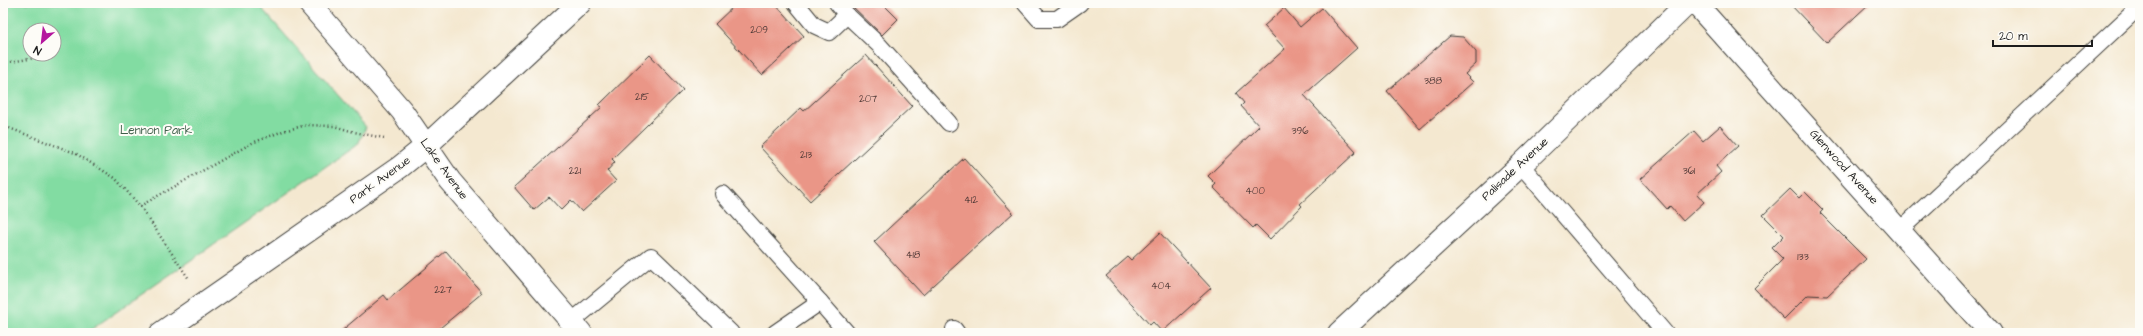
<svg xmlns="http://www.w3.org/2000/svg" width="2143" height="336" font-family="'Architects Daughter',sans-serif">
  <rect width="100%" height="100%" fill="#fdfcf7"/>
  <filter id="ink" filterUnits="userSpaceOnUse"><feTurbulence type="fractalNoise" baseFrequency=".025" numOctaves="2"/><feDisplacementMap in="SourceGraphic" scale="8" xChannelSelector="R" yChannelSelector="G"/><feConvolveMatrix kernelMatrix="1 2 1 2 8 2 1 2 1" color-interpolation-filters="sRGB"/></filter>
  <filter id="wash" filterUnits="userSpaceOnUse"><feTurbulence type="fractalNoise" baseFrequency=".012" numOctaves="4" result="noise"/><feDisplacementMap in="SourceGraphic" scale="16" xChannelSelector="R" yChannelSelector="G"/><feGaussianBlur stdDeviation="0.9" result="paint"/><feColorMatrix in="noise" values="0 0 0 0 0 0 0 0 0 0 0 0 0 0 0 0 0 1.4 0 .05"/><feComposite in="paint" operator="in"/></filter>
  <g filter="url(#wash)">
    <rect width="100%" height="100%" fill="#f4e8d0"/>
    <path fill="#82dca2" stroke="#4f7c5f" fill-rule="evenodd" d="M3,3h254l109,124 -8,17 -272,189h-83zM30,30h24v24h-24z"/>
    <g id="blocks">
      <g fill="#ea9687">
        <path d="M737,3h37l30,33 -42,39 -47,-51z"/>
        <path d="M849,3h33l16,16 -16,16z"/>
        <path d="M1789,3h81l-43,40z"/>
        <path d="M1284,8l16,19 22,-19 35,40 -53,47 52,57 -56,52 2,2 -32,33 -14,-14 -3,3 -40,-41 3,-3 -8,-8 51,-50 -18,-20 3,-3 -8,-10 49,-44 -21,-23z"/>
        <path d="M1450,36l13,1 13,15v12l-11,10 8,8 -53,47 -33,-38z"/>
        <path d="M650,55l33,35 -71,69 3,3 -8,9 9,10 -34,31 -11,-12 -10,10 -12,-13 -15,13 -20,-23 88,-80 -3,-2z"/>
        <path d="M866,55l46,51 -102,95 -50,-54 41,-39 3,3z"/>
        <path d="M1720,126l18,20 -22,20 5,6 -24,22 7,8 -21,19 -13,-15 -3,3 -27,-30 54,-48 9,10z"/>
        <path d="M964,158l49,55 -90,82 -49,-53z"/>
        <path d="M1790,189l9,9 6,-6 18,18 -3,3 46,46 -39,37 -19,-1 -24,24 -30,-31 29,-29 -11,-11 12,-12 -21,-21z"/>
        <path d="M1160,233l51,55 -49,44 -9,-10 -3,3 -44,-49 22,-19 3,3z"/>
        <path d="M446,251l36,42 -48,40h-95l45,-38 4,5z"/>
      </g>
    </g>
  </g>
  <g filter="url(#ink)">
    <use href="#blocks" fill-opacity="0" stroke="#3c3b37" stroke-width="1"/>
    <g fill="none" stroke-linecap="round" stroke-linejoin="round">
      <defs>
        <g id="service">
          <path d="M796,3l18,22 15,7 18,-17 -10,-12"/>
          <path d="M1025,3l14,16h18l23,-16"/>
          <path d="M847,15l32,30 70,78"/>
          <path d="M1521,165l144,168"/>
          <path d="M723,194l97,108"/>
          <path d="M1900,230l240,-224"/>
          <path d="M571,322l80,-66 80,77"/>
          <path d="M954,329l3,4"/>
          <path d="M775,333l45,-31 27,31"/>
        </g>
        <g id="minor">
          <path d="M1695,3l296,330"/>
          <path d="M1339,333l182,-168 167,-162"/>
        </g>
        <g id="tertiary">
          <path d="M309,3l93,108 48,70 131,152"/>
          <path d="M161,333l239,-166 26,-21 154,-143"/>
        </g>
      </defs>
      <use href="#service" stroke="#3c3b37" stroke-width="18"/>
      <use href="#minor" stroke="#3c3b37" stroke-width="24"/>
      <use href="#tertiary" stroke="#3c3b37" stroke-width="24"/>
      <g stroke="#3c3b37" stroke-width="2.5" stroke-dasharray="1 3" stroke-linecap="butt">
        <path d="M3,15l1,-12"/>
        <path d="M3,63l45,-7"/>
        <path d="M3,123l6,5 66,25 40,25 25,28 49,73"/>
        <path d="M140,206l112,-63 31,-12 24,-6 27,1 20,6 30,6"/>
      </g>
      <use href="#service" stroke="#fff" stroke-width="16"/>
      <use href="#minor" stroke="#fff" stroke-width="22"/>
      <use href="#tertiary" stroke="#fff" stroke-width="22"/>
    </g>
  </g>
  <g text-anchor="middle" dominant-baseline="central" stroke-width="4" stroke-linejoin="round" paint-order="stroke">
    <g font-size="10" fill="#503a37">
      <text x="759" y="30">209</text>
      <text x="1433" y="81">388</text>
      <text x="642" y="97">215</text>
      <text x="868" y="99">207</text>
      <text x="1300" y="131">396</text>
      <text x="806" y="155">213</text>
      <text x="575" y="171">221</text>
      <text x="1689" y="171">361</text>
      <text x="1255" y="191">400</text>
      <text x="971" y="200">412</text>
      <text x="913" y="255">418</text>
      <text x="1803" y="257">133</text>
      <text x="1161" y="286">404</text>
      <text x="443" y="290">227</text>
    </g>
    <g font-size="12" fill="#405f4b" stroke="#fdfcf7">
      <text x="156" y="130">Lennon Park</text>
    </g>
    <g font-size="12" fill="#1c1c1c" stroke="#fdfcf7">
      <text transform="translate(1844 167) rotate(48)">Glenwood Avenue</text>
      <text transform="translate(444 169) rotate(54)">Lake Avenue</text>
      <text transform="translate(1515 169) rotate(-43)">Palisade Avenue</text>
      <text transform="translate(380 180) rotate(-36)">Park Avenue</text>
    </g>
  </g>
  <rect width="2143" height="336" fill="none" stroke="#fdfcf7" stroke-width="16"/>
  <g transform="translate(42 42) rotate(208)"><circle r="19" fill="#fdfcf7" stroke="#a3a29f"/>
  <path d="M0-3L7 15L0 10L-7 15Z" fill="#b5179e"/>
  <text y="-6" font-size="11" font-weight="bold" text-anchor="middle" fill="#1c1c1c">N</text>
  </g>
  <path d="M1993 40v6h99v-6" fill="none" stroke="#1c1c1c" stroke-width="2"/>
  <text x="1999" y="40" font-size="12" fill="#1c1c1c" stroke="#fdfcf7" stroke-width="3" paint-order="stroke">20 m</text>
</svg>
